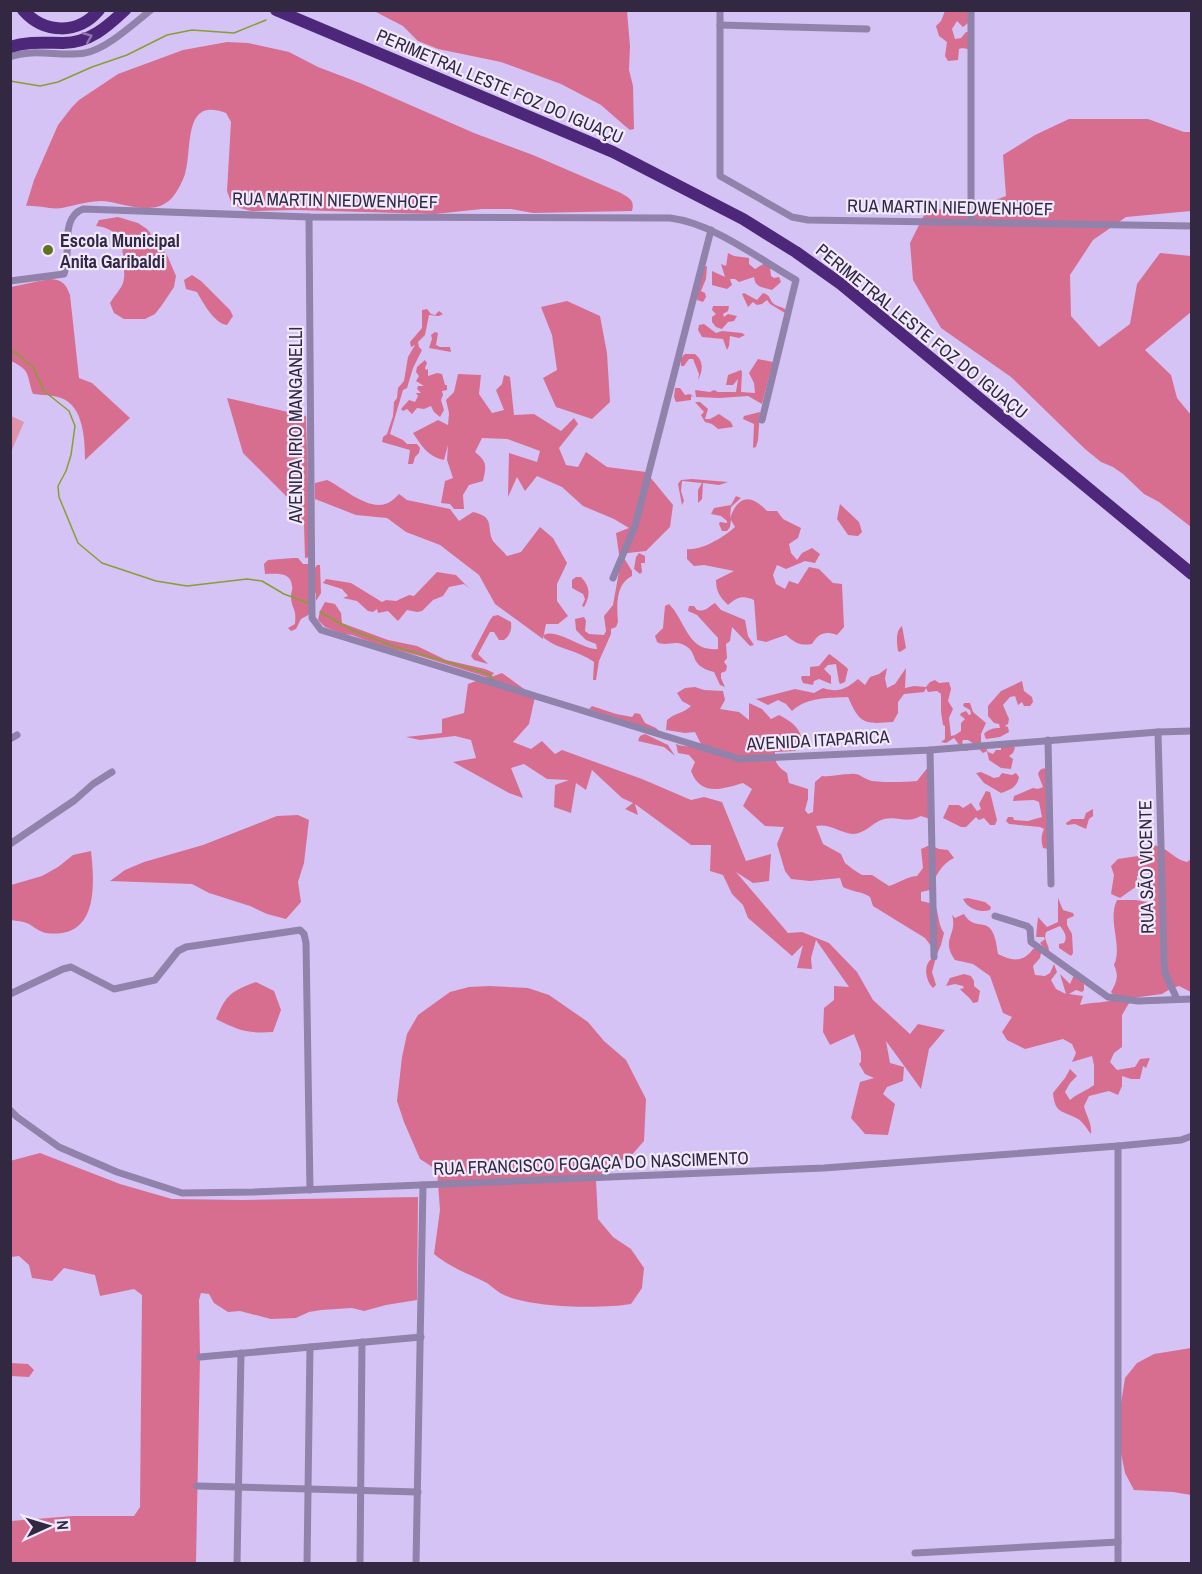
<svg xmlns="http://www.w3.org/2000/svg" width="1202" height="1574" font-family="'Archivo Narrow',sans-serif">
  <rect width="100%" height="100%" fill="#d5c3f6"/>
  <path fill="#e093a9" d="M11,416l13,6 -13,30z"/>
  <g fill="#d76e90">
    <path d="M374,11h253l3,35 -1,24 4,16 1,43 -4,1 -5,-4 -24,-21 -40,-21 -60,-22 -63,-13 -20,-8 -15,-15z"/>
    <path d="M945,11h24l-1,12 -5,4 -6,-6 -5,8 3,10 6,-1 5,-6h4l-2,17 -6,-1 -3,1 -1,11 -10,1 -3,-5 2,-14 -8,-6 -3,-10 5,-5z"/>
    <path d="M227,42l21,1 41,9 29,15 42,16 114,50 59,22 88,38c8,5 14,7 11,18l-99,2 -22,-4h-29l-47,5 -141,-4 -43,1 -11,-3 -9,-6 -4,-11 4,-69 -5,-9c-44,-17 -33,36 -41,61 -2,7 -8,18 -13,24 -7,7 -15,10 -25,10 -14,1 -29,-6 -45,-7 -14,0 -26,4 -40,7 -11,2 -24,-3 -36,-2l8,-26 24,-55 14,-18 7,-7 39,-26 65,-24z"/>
    <path d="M1069,119h79l36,13h7v79l-65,6 -33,23 -23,35 1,41 28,31 31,-23 7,-40 23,-31 31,3v56l-46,38 26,25 6,23 14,17v112l-32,-25 -15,-8 -21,-20 -10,-7 -12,-5 -16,-13 -74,-72 -70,-49 -28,-48 -3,-37 17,-34 41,1 38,-14 -3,-41 32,-20z"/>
    <path d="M118,217l20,6 9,6 20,26 9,21 -2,11 -12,18 -7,9 -10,5h-21l-10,-6 -4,-10c4,-7 11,-14 13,-20 2,-7 1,-13 1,-20 -2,-21 -4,-34 -28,-37l3,-6z"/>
    <path d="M728,253l6,3 15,2v6l6,5 10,-6 5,4 1,9 3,2 5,-1 2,5 -9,8c-9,-3 -17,-2 -18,-13l-15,5 -4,-3h-5l2,6 -5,4 -15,-4v-14l13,6 -4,-13 5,2z"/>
    <path d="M707,266l-1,13 -5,12 4,2 1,4 -3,5 -6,-2 1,-17 3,-1 -1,-7 3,-8z"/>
    <path d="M192,275l9,6 29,29 3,6 -6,9c-12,-1 -24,-22 -30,-33l-11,-3 -2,-9z"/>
    <path d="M49,279c13,0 17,5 21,16l9,83 13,5 38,35 -45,42c0,-19 -1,-54 -24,-62 -8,-3 -19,-3 -28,-4 -7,-19 -1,-23 -22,-33v-74z"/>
    <path d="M744,293l13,7 6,-7c8,2 6,7 11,11 2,2 8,3 11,5v4l-15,-9 -3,-4 -5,4 -5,1 -4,-3 -5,5 -6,-13z"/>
    <path d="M567,301l33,15 7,37 3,49 -18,17 -36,-12 -13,-29 14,-8 -5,-35 -11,-28z"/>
    <path d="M713,306h16l-1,5 -5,3 1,3 4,-3 9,2 -3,5 -6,1 -6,7 -6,-2 -4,-5v-5l4,-3 -4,-4z"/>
    <path d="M427,309l4,5 4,1 4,-4 4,3 -4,2 -10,-1 -4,20 -7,7 1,5 3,3 -9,18 -6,20 -4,2 -13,44 13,6 4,4h10l3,4 -1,5 -4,4 -2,7h-5l2,-14 -28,-8 1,-5 4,-3 6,-18 1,-14 3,-4 1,-10 6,-7 4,-24 7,-12 -4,2 -1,-5 12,-14v-18z"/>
    <path d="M704,324l12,9 6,-2 20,2 3,2 -6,3 -9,-2 -1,10 -2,4 -4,-11 -21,-2 -4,-7 1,-5z"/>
    <path d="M435,332l3,1 -2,12 4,2h10l1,5 -22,-4 3,-9 -1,-4z"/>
    <path d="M685,354h10c9,7 8,17 3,26l1,-6 -6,-15h-4l-5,7h-3v-8z"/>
    <path d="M758,359l15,3 -11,42 -14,-8 -28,2 -24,-1 -1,-7 15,2 4,-2 4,2h18l2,-13 -5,6h-7l2,-10 13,-5 1,2 -1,20 14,1 -1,-10 -5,-10z"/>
    <path d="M425,360l2,3 -2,5 1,2 2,-1v7l9,-3 5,1 3,11h2v5l-5,1 1,4 -2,5 3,10 -4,7 -6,-5 -3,-6 -7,3 -7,-1 -5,6 -5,-5 -4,2 -2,-2 8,-9 6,2 3,-6 -2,-3h5l-4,-4 1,-3h6l-8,-5 3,-5 -3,-4 1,-5z"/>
    <path d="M458,374l23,1 -2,19 13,19 12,-3 -8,-20 6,-6 2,-9 6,2 4,38 20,-1 27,17 13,-13 4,6 -19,24 7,17 12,2 8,-15 21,15 39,5 27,33 -3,22 -24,24 -27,3 -3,-21 13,-5 -15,-9 -31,-13 -21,-19 -25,-11 -12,15 -8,-14 -9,20 1,-44 28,9 3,-11 -33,-12 -25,-1 -7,14c13,10 11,15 8,29l-14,4 -6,10 1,14h-10l-4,-5 -9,-1 4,-22 8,-3 -6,-18 1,-15 -4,15c-17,-4 -22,-14 -31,-27l25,-13 10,5 1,-12 -3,-13 8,-8z"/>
    <path d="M675,388h5l5,7 5,-1 4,3 -3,-1v4l-15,2 -2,-5z"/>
    <path d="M227,398l79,18 4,141 -5,1 -1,-34 -16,-26 -45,-45z"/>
    <path d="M700,402l8,7 -3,10h5l9,-5 12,8 2,5 -15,2 -6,-5 -7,-2 -4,-7 3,-3 -9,-10z"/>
    <path d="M760,412l-2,28 -2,7 -3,1 1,-24 -11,-5 1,-3z"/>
    <path d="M692,479l36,3 -9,3 -16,-2 -1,16 -4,4v-13l4,-7 -20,-2 -1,10 3,10 -2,4 -4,-21 3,-4z"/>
    <path d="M327,480c16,7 41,32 61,23 4,-2 8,-6 11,-9l8,6 43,9 9,12 14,-9c23,5 13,16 20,29 4,5 10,10 14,15l14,-4 19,-25 13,11 14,25 -10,21v17l11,15 -10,8h-12l-3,15 -48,-35 -16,-29 -39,-30 -34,-13 -19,-14 -31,-3 -41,-16v-16z"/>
    <path d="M736,496l5,2 -10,9 -1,11c8,-22 20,-25 37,-7h10l6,8 18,9 -3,10 -9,6 2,9 6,7 5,-7 10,-5 8,6 -5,9 -10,-2 -19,8 -9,-4 -4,10 3,9 9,5 4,-8 9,3 11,-17 10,2 14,14 9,1 2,43 -7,8c-12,-4 -18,-2 -25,9 -12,2 -17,-1 -26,-9l-20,7 -9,-2 -3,-40c-11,-5 -17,-3 -26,5 -8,-8 -12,-13 -12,-25l18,-9 -30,-6 -10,1 -7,-7v-10c14,2 37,-12 48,-22l-4,-7 -1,7 -3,4h-5l-3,-7 1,-2 7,1v-2l-6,-5 -10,-2 3,-6 17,-3z"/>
    <path d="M840,504l19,18 3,10 -4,4 -10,-1 -11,-16z"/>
    <path d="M639,553l6,3v7h-4l1,9 -2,2 -6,-5 2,-12z"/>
    <path d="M293,558h5l5,6h5l5,7 4,-6h3l1,28 -5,8v-8l-3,-1 -3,22 -9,5 -5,10 -5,2 -3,-3 7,-4c2,-16 -4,-16 -4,-28 0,-4 2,-6 1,-10 -1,-15 -17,-12 -27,-12l-1,-10 4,-4z"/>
    <path d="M624,558l8,13v5c-17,9 -15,29 -14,46l-2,5 -5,2v5l-12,27 -3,19h-3l1,-18c-16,-12 -35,-12 -50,-24v-3c13,-7 39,15 53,14l-1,-5 -10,-4 -10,-10 -1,-11 9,-2 2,4 -1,10 4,3 15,1 2,-4 -2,-15 9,-11 7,-39z"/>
    <path d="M437,572l19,3 14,14 -6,-5 -15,3 -6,9 -10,4 -11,11 -5,1 -10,-2 -9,11 -10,-10 -10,2 -1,-4 -4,3 -5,-1 -11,-10 -14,-3 5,-2 -6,-7 -19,-6 3,-4 25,4 31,19 4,-2 10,1 13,-6 5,1z"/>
    <path d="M576,577h5c10,10 9,20 3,30l-2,-1 3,-7 -2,-5 -11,-6v-8z"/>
    <path d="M325,602l10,2 6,9 1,10 46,17 29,6 29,14 39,9 9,4 -3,4 11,-4 33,24 -6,27 -16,18 18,7 11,-8 13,13 7,-4 80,29 49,21 13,-3 18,5 24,59 25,-7 -2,27 -16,2 -17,-11 52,61 14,-1 27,11 28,29 16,28 37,34 8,-10 27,6 -16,19 -8,40 -35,-48 4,22 14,4 -1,14 -16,6 -4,7 12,10 -7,31 -23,-1 -14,-16 9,-36 14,-4 -9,-4 -6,-10 2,-2v-10l-7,-18 -24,11 -7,-13 1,-24 10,-8v-14l15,1 -33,-47 -5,18 1,11 -15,-1 6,-23 -11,11 -44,-38 -5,-13 -11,-11 -9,-19 -13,-4 1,-26h-20l-56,-41 3,11 -13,-6 8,-6 -11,-5 -30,-28 -6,20 -10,-7 -5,30 -17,-6 1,-22 14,-5 -22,-1 -23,-15 -13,4 12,30 -14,-5 -56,-31 23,-4 -5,-18 -16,-4 -35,4 -14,-3 36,-4v-14l22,-6 4,-29 19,-7 -67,-21 -39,-10 -29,-11 -9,-1 -18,-7 -7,-7 2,-9z"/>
    <path d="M715,603l6,7 24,10 3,16 6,9 -4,1 -18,-19 -2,14 -4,3 1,14 -3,4 3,4 -1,5 -5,2v5l4,9 -5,-2 -6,-13c-27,-7 -14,-19 -30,-27 -9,-5 -19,2 -27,-3l-2,-6 8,-8 2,-22 4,-2c17,17 18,48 49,45v-11l-21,-23 -9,-4 1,-5h5l3,4c9,2 11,-3 18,-7z"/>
    <path d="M498,615l13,7c1,8 -1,13 -7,18h-5l-5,-8h-4l-12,22 10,10 -14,-4 -3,-4 19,-36 3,-4z"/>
    <path d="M902,626l4,22 -6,4 -2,-1c-1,-8 -3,-20 4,-25z"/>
    <path d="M829,654c2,1 18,13 19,15l-3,13 -5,2 -1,-2 -3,-18 -8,1 -4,4 7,7v8l-12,-5 -5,2 -1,4 -10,-2 -2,-5 1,-2h8v-9l9,-1z"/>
    <path d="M887,668l-2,10 2,10 8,-4 11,-16 -1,20 9,-2 12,1 4,-5 5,-2 4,3 10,-1 2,7 -3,12 5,8 -4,9 2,18 4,-1 6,-4v-8l4,-4 -5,-4 1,-2 5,-2 3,4 2,-1 -1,-4 -7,-4 1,-3h6l3,9 13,11 -5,11v9l-7,1 -6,-4h-5l-1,3 8,5 -3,3 -4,-1 -9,-12 -8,5 -5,-1 4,-3v-13l-2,-1 -2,-13v-18l-4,-3 -9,1 -2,-4 -2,4 -20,2 -6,8v11l-5,9c-28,2 -33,3 -45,-25 -20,1 -41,0 -56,14l-6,-7 -8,-4 -10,5 -12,-6 39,-10 19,4 9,-5c15,5 23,1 35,-9l7,6 5,-8 9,-3z"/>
    <path d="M1022,681l2,10 8,6 1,5 -3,4h-6l-2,-4 -4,3 -3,-9 -5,1 -7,8 6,14 -1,5 -3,2 3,1 1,5 -9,5 -14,2 -2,-5c4,-5 10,-6 16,-6l-1,-4 -5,-1 -6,-7v-10l13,-15z"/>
    <path d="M695,687l9,3 19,1 2,9 -5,9 19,3 10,8v-17l13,6 9,10 8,-4c14,7 22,14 24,29l-8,7 -20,1c-1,11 4,16 12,21l2,10 19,6v10l-3,11 3,4 5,-2 2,-30 7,-6c11,1 19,-2 29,-2 9,-1 11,4 18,6 6,3 41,2 48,1l12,-15 1,53 -9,-3c-15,8 -22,0 -37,3 -11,3 -19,15 -31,15 -13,-1 -23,-11 -37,-8l7,18 18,10 4,9 9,7 8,5h10l17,11c10,-3 17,-9 28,-10l6,-8 -2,-19 9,-4 9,4 9,1 6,8c-13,6 -19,19 -24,32l-9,2v9l13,3c6,10 3,19 10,29l-3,12 -4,9 -12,-16 -52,-32 -3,-9c-9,-6 -18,-5 -27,-10l-3,-9 -30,3 -19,-2 -6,-8 -8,-27 7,-17 -19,-1 -22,-20 9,-17 -9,-6c-21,6 -42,14 -52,-12l4,-9 -6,-7 -11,-2 -2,-9c10,4 18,1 28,6l-9,-18 -10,1 -19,-3 1,-10c8,-7 17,-7 24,-14l-9,-5 -5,-8 8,-5z"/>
    <path d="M592,706l24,8 16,3 3,-4 5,1 5,9 11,5 4,4 -71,-23z"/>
    <path d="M645,734l23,11 7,11 -11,-9 -26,-6 2,-5z"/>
    <path d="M1013,746l2,2 -2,5 -4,3 4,3 -2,10 -10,-1 -12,-8 -2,-9 -4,2 -3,-3 2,-3 4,1 2,4 5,2 3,-4h5v-3z"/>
    <path d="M1044,768l3,3 1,78 -5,-1c-2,-7 -2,-13 1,-19l-4,-2 -31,-3 -3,-3 2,-4h5l1,3 14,1 14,-4 -3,-15 -5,-2 -21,1 1,-5 19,-8 5,1 5,-2 -5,-13 2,-4z"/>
    <path d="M981,772l13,6 5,-1 3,-4 10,2 4,-2 3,4c-2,10 -8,13 -18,16l-17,-10 -8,-10z"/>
    <path d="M986,791l4,1 7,28 -2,5h-5l-6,-7 -5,2 -3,-3 -10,10h-5l-18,-9 6,-13h10l4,3 8,-5 6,8 4,-2 -2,-5z"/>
    <path d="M1093,809v7l-4,3 -3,10 -11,-5 -8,1 -1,-2 6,-4h12l2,-6z"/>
    <path d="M298,815l11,5 -5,43 -6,19 3,20 -15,17 -19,-5 -17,-8 -41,-13 -17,-9 -82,-3 15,-11 19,-8 59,-17 74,-29z"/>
    <path d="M1153,845c15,2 20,14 34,17l4,-3v133l-12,-6 -9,3 -8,5 -30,4 -10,17v32l-8,6 -4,9 7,8 18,-3 5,-8 10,-1 -4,10 -3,-2 -3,13h-9l-9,-3v10l-4,9 -9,-4 -20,5 -5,10c2,10 8,16 7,28 -4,-5 -8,-12 -13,-15 -15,-9 -23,-4 -25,-26l12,-15 5,-9 7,7 -7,7 -5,9 5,8c8,-7 16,-9 24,-15v-20l-2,-9 -20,6 4,-9 -4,-9 -9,-5 -38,10 -18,-9 -5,-8 10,-15 -9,-4 -13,-37 -17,-12 -18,-4c-15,-21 3,-25 -3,-45l3,3 9,-4c13,22 29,-6 34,40 14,7 25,9 35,-5l9,-1 -2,10 -7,8 2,9 10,1 5,-3 4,-9 3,8 -6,8 5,9 10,5 -6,-20 10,10 4,-9 10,9v6l-2,2 -6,-2 -7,4 14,2 -3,9c13,-3 26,-2 37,-6l-6,-7c6,-10 8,-16 3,-27 9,-20 -7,-44 3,-65h19l17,3v-24l-6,-7 -10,4v10l-17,12 -9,-4 3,-19 -3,-9 7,-7 20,-3 7,-7z"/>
    <path d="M91,851c4,35 7,89 -45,82 -6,-1 -12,-6 -17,-9 -6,-3 -12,-3 -18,-4v-35l31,-9 16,-9 15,-12z"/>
    <path d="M968,898l17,4 6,5 -1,3c-10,3 -22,-1 -27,-11z"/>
    <path d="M1058,898l5,12 10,3 1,3 -7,3v6l5,9 1,19 -2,3 -12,-8v-4l5,-1c4,-6 0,-12 -4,-17l-14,6c-3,9 4,13 3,21l-9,-10 5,-4 -1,-2h-8l2,-20 9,10 11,-5z"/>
    <path d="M933,958l2,3 -3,11 4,13 -3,3c-7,-7 -11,-24 0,-30z"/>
    <path d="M964,974l7,2 3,5v5l6,5 -2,11 -5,1c-4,-7 -9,-9 -13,-14l4,-1 -1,-2 -8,-2 -9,2 4,-8z"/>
    <path d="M256,982l18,9 7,19 -8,22c-26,2 -35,-2 -57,-13 10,-25 16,-28 40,-37z"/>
    <path d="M489,986l39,2 21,7 39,27 16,19 22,19 20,39 -2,42 -14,16 -20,7 -14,16 2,39 15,18 18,12 13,19 -2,20 -11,16c-30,5 -102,4 -129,-10 -7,-4 -12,-10 -19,-13 -19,-9 -33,-14 -49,-27l6,-44 -3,-40 -17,-11 -16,-37 -7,-21 5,-44 5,-23 11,-19 32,-23 19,-5z"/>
    <path d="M40,1153l80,31 52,15 71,1 175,-3 -1,103 -31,5 -22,6 -12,-3 -31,2 -12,2 -13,6 -25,1 -31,-8 -12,1 -14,-9 -5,-9 -8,-1 -2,7 1,57 -4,206h-185v-42l62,-5h61l6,-9 2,-212 -8,-6 -34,7 -5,-21 -31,-7 -12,13 -20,-3 -3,-13 -10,-9 -8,1 -1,-96z"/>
    <path d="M1191,1348v147l-18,-3 -39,-2 -9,-17 -4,-20 -2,-37 6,-38 12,-15 17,-9z"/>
    <path d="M11,1363l17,1 6,6 -5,7 -18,-1z"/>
  </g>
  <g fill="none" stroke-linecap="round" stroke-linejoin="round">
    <g stroke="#879f32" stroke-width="1.5">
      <path d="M10,81l30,5 18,-4 34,-15 35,-12 40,-20 25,-5 42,3 32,-13"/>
      <path d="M10,350l6,3 17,14 11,24 25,20 6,15 -4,29 -5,16 -8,15 1,11 19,46 24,20 54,18 31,5 60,-7 15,2 22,13 24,9"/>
      <path d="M320,612l32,18 41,16 96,28 5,6"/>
    </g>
    <g stroke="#9082aa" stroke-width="7">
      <path d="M720,10v166l72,41 16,3 384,6"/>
      <path d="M720,25l147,4"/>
      <path d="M10,57c24,-9 50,0 75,-4 22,-4 48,-29 66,-43"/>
      <path d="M309,217l3,401 9,12 419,129 190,-9 228,-18 34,-1"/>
      <path d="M971,222v-212"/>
      <path d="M10,281l54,-7c8,-21 -5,-56 19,-65l226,8 361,1c43,5 89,41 126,62l-34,140"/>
      <path d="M613,578l22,-52 76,-296"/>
      <path d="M1158,732l6,228 1,13 12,26"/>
      <path d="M10,739l7,-4"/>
      <path d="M1048,740l3,144"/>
      <path d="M930,750l4,207"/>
      <path d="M10,844l65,-44 18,-16 19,-12"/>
      <path d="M995,916l32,10 3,3 1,13 77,55 30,4 54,-2"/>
      <path d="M10,994l53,-25 8,-2 43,22 41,-9 23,-29 8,-4 114,-17 4,4 2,9 4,247"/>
      <path d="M10,1110l7,7 42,30 58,25 65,21 72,-1 570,-24 294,-22 63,-6 11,-4"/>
      <path d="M1118,1146v418"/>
      <path d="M200,1357l221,-20"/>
      <path d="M197,1486l221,6"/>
      <path d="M915,1553l203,-11"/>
      <path d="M237,1564l4,-211"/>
      <path d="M307,1564l3,-217"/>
      <path d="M360,1564l2,-222"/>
      <path d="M416,1564l7,-379"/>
    </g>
    <g stroke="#4d277a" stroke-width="12">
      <path d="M23,10c21,24 55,25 76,0"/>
      <path d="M276,10l337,142 130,67 53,33 45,32 351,290"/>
      <path d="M10,47c18,-6 35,-4 53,-4 26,0 44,-16 62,-33"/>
    </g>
  </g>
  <defs><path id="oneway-chevron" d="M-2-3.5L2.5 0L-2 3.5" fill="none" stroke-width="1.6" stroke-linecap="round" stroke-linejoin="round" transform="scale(1.5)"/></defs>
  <use stroke="#8f75af" href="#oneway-chevron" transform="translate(88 37) rotate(-22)"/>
  <circle fill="#607220" stroke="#f1eafe" stroke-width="2" cx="48" cy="250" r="6"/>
  <g text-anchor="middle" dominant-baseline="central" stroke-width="4.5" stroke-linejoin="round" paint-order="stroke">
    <g font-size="18" fill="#322841" stroke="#f1eafe">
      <text transform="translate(500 86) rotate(23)">PERIMETRAL LESTE FOZ DO IGUAÇU</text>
      <text transform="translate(335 200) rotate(1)">RUA MARTIN NIEDWENHOEF</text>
      <text transform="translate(950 207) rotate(1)">RUA MARTIN NIEDWENHOEF</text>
      <text transform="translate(922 331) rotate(39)">PERIMETRAL LESTE FOZ DO IGUAÇU</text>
      <text transform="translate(295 425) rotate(-90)">AVENIDA IRIO MANGANELLI</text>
      <text transform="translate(818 740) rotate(-3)">AVENIDA ITAPARICA</text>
      <text transform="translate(1146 867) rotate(-91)">RUA SÃO VICENTE</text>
      <text transform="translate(591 1163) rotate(-2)">RUA FRANCISCO FOGAÇA DO NASCIMENTO</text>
    </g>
    <g font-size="18" font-weight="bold" fill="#322841" stroke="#f1eafe" text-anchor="start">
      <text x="60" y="240">Escola Municipal<tspan x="60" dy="21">Anita Garibaldi</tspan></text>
    </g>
  </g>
  <rect width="1202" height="1574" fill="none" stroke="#322841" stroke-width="24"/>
  <g transform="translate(48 1526) rotate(86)" stroke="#f1eafe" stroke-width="4.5" paint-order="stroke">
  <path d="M0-4.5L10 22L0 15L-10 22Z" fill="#322841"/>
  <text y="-9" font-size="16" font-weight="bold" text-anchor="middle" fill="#322841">N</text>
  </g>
</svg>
